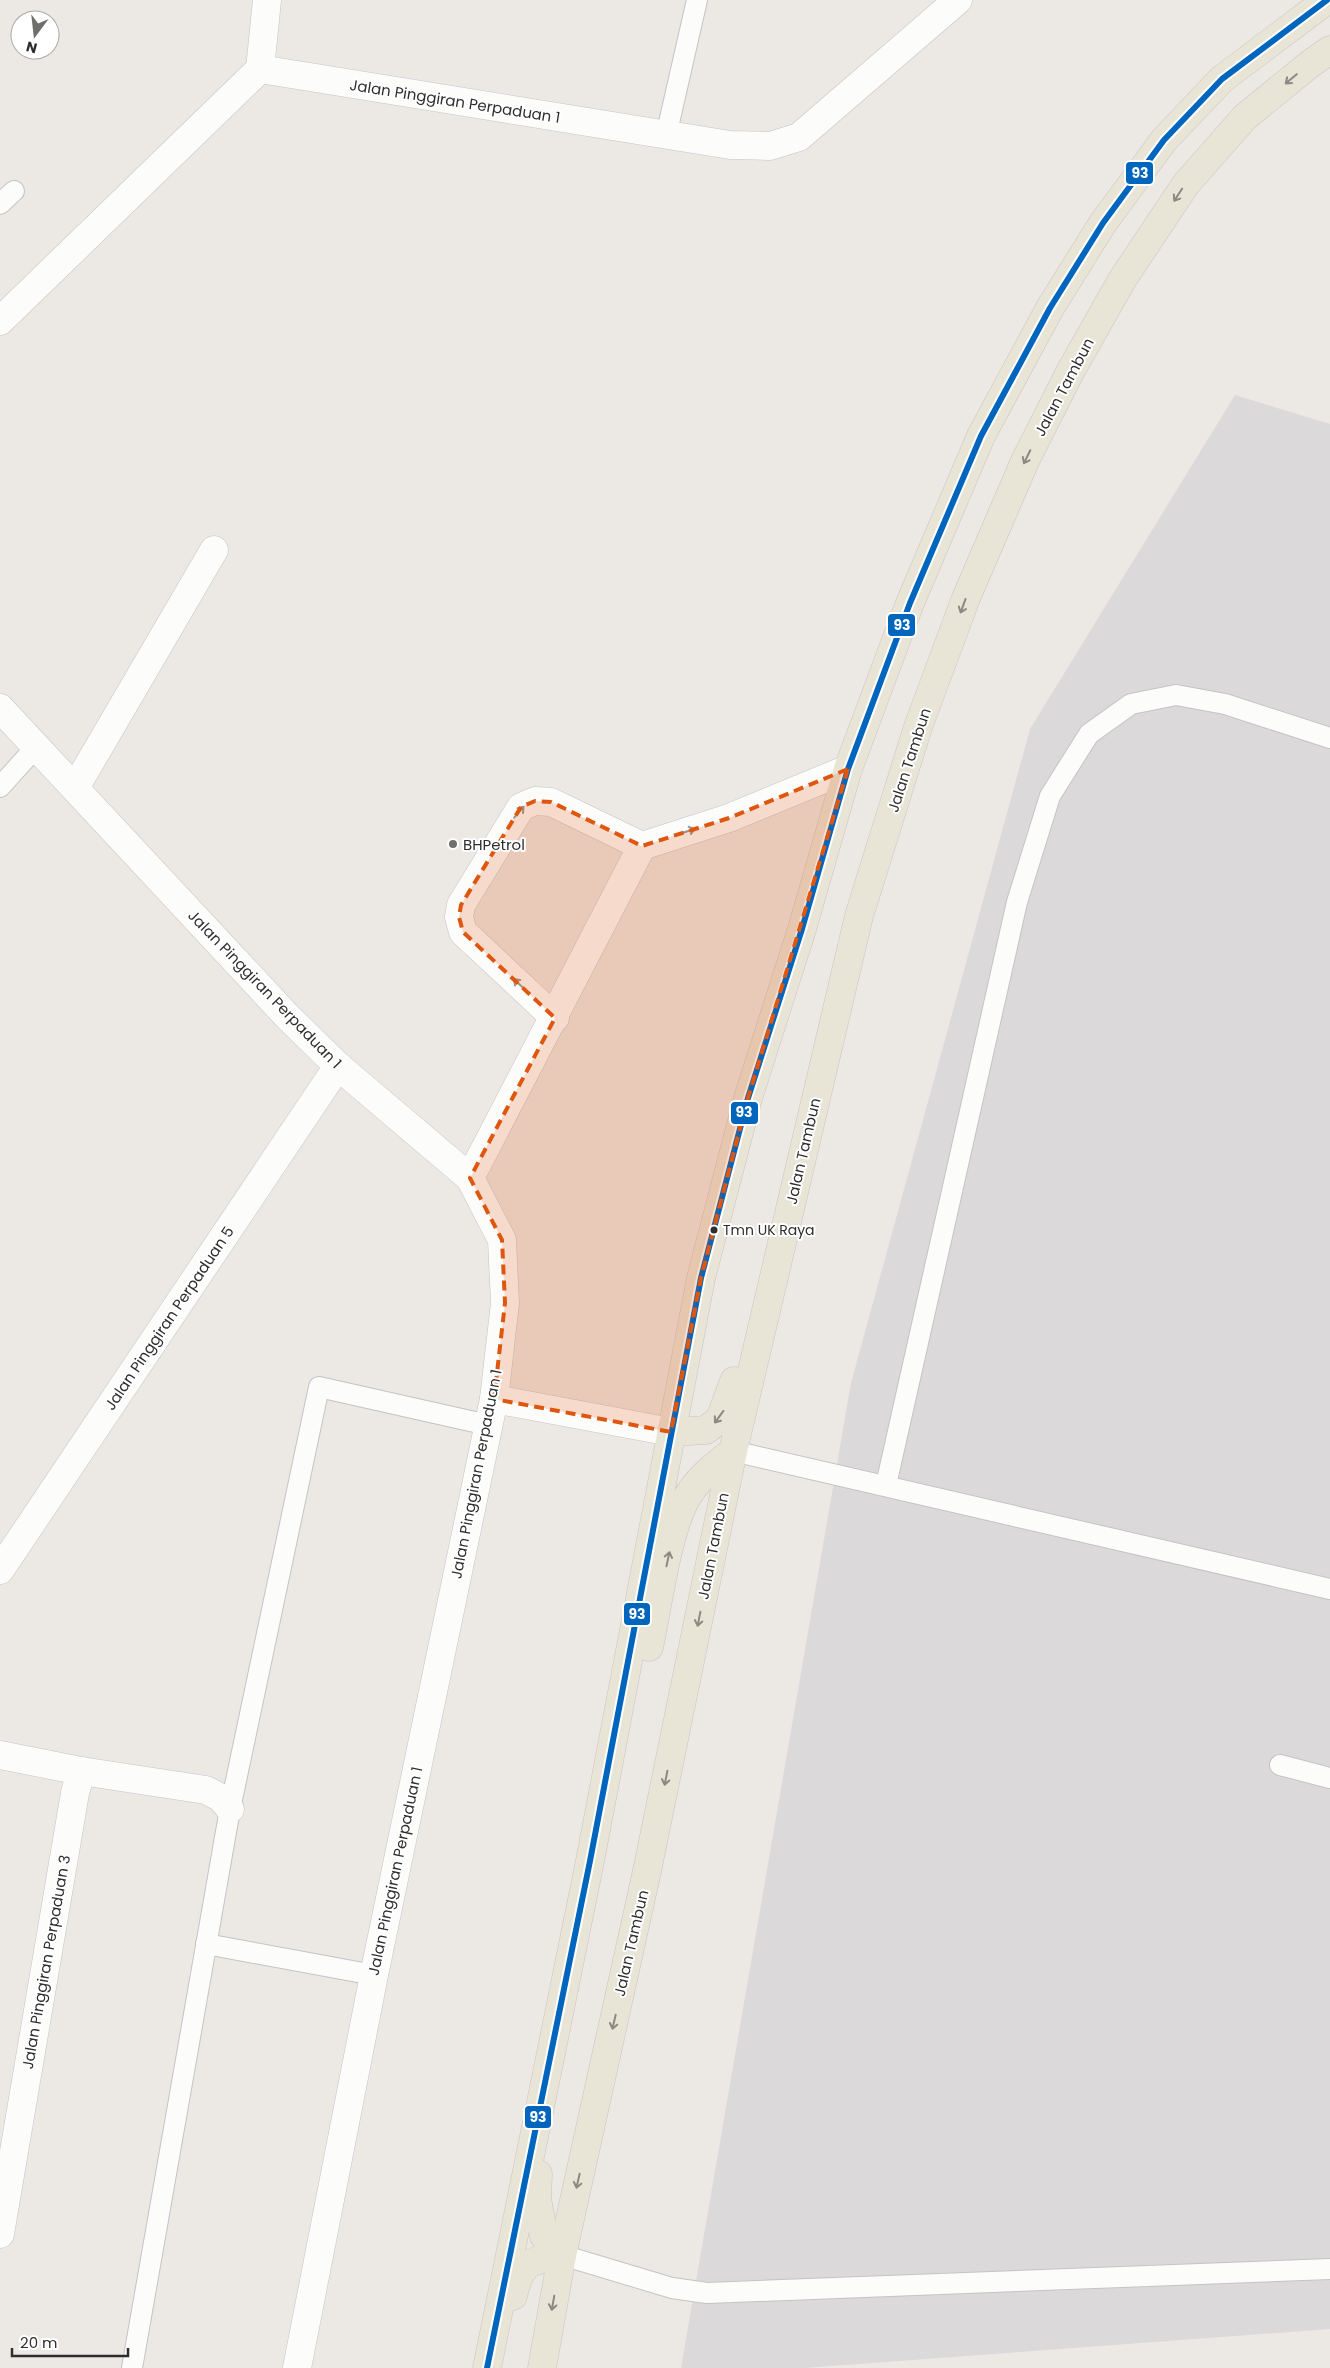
<svg xmlns="http://www.w3.org/2000/svg" width="1330" height="2368" font-family="Poppins,sans-serif">
  <rect width="100%" height="100%" fill="#ece8e4"/>
  <path fill="#dcd9db" d="M1235,395l95,29v1905l-526,39h-123l170,-985 179,-654z"/>
  <g fill="none" stroke-linecap="round" stroke-linejoin="round">
    <defs>
      <g id="lane">
        <path d="M666,136l31,-136"/>
        <path d="M0,204l14,-13"/>
        <path d="M0,787l36,-40"/>
        <path d="M733,1451l597,138"/>
        <path d="M886,1485l131,-583 33,-106 39,-62 42,-30 45,-9 49,9 105,34"/>
        <path d="M1280,1765l50,13"/>
        <path d="M206,1944l168,31"/>
        <path d="M562,2255l110,33 35,5 623,-24"/>
        <path d="M132,2368l98,-559 89,-422 169,38"/>
      </g>
      <g id="street">
        <path d="M260,69l7,-69"/>
        <path d="M0,321l260,-252 470,76 40,1 29,-9 159,-137"/>
        <path d="M0,708l286,307 52,51 132,112 32,62 3,63 -11,96 -120,576 -77,393"/>
        <path d="M75,788l139,-238"/>
        <path d="M555,1018l-92,-86 -4,-15 2,-12 60,-98 14,-6 16,1 91,44 87,-28 119,-49"/>
        <path d="M470,1178l172,-332"/>
        <path d="M494,1399l177,33"/>
        <path d="M0,1570l338,-504"/>
        <path d="M0,1755l81,16 -6,22 -75,441"/>
        <path d="M81,1771l125,19 15,8 9,11"/>
      </g>
      <g id="primary">
        <path d="M671,1432l35,-2 14,-11 14,-38"/>
        <path d="M649,1647c9,-40 19,-125 42,-156 11,-16 27,-28 42,-40"/>
        <path d="M538,2174l-1,25 7,37 18,19"/>
        <path d="M513,2296c7,-33 17,-36 49,-41"/>
        <path d="M487,2368l103,-507 111,-583 47,-180 54,-169 46,-160 62,-166 71,-167 69,-128 53,-85 61,-83 58,-61 105,-79"/>
        <path d="M542,2368l20,-113 85,-384 86,-420 126,-535 59,-189 48,-129 59,-137 45,-89 52,-92 64,-96 59,-67 65,-53 20,-14"/>
      </g>
    </defs>
    <use href="#lane" stroke="#c5c4c5" stroke-width="22"/>
    <use href="#street" stroke="#c5c4c5" stroke-width="29"/>
    <use href="#primary" stroke="#c6c5c4" stroke-width="29"/>
    <use href="#lane" stroke="#fcfcfb" stroke-width="20"/>
    <use href="#street" stroke="#fcfcfb" stroke-width="28"/>
    <use href="#primary" stroke="#e8e4d6" stroke-width="28"/>
    <defs>
      <path id="bus-1" d="M487,2368l103,-507 111,-583 47,-180 54,-169 46,-160 62,-166 71,-167 69,-128 53,-85 61,-83 58,-61 105,-79"/>
    </defs>
    <use href="#bus-1" stroke="#fff" stroke-width="10"/>
    <use href="#bus-1" stroke="#0065bd" stroke-width="6"/>
  </g>
  <defs><path id="oneway-shaft" d="M-6 0H5M1.5-3L5.5 0L1.5 3" fill="none" stroke-width="1.6" stroke-linecap="round" stroke-linejoin="round" transform="scale(1.25)"/></defs>
  <g stroke="#8b8982">
    <use href="#oneway-shaft" transform="translate(1291 79) rotate(140)"/>
    <use href="#oneway-shaft" transform="translate(1178 195) rotate(123)"/>
    <use href="#oneway-shaft" transform="translate(1027 457) rotate(116)"/>
    <use href="#oneway-shaft" transform="translate(963 606) rotate(110)"/>
    <use href="#oneway-shaft" transform="translate(719 1417) rotate(126)"/>
    <use href="#oneway-shaft" transform="translate(668 1559) rotate(-78)"/>
    <use href="#oneway-shaft" transform="translate(699 1619) rotate(101)"/>
    <use href="#oneway-shaft" transform="translate(666 1778) rotate(101)"/>
    <use href="#oneway-shaft" transform="translate(614 2022) rotate(103)"/>
    <use href="#oneway-shaft" transform="translate(578 2181) rotate(103)"/>
    <use href="#oneway-shaft" transform="translate(553 2303) rotate(100)"/>
  </g>
  <g stroke="#959594">
    <use href="#oneway-shaft" transform="translate(519 812) rotate(-49)"/>
    <use href="#oneway-shaft" transform="translate(688 831) rotate(-17)"/>
    <use href="#oneway-shaft" transform="translate(519 984) rotate(-137)"/>
  </g>
  <path fill="#df570e" fill-opacity="0.2" stroke="#df570e" stroke-width="4" stroke-dasharray="10 6" stroke-linejoin="round" d="M848,769l-100,329 -47,180 -30,154 -177,-33 11,-96 -3,-63 -32,-62 85,-160 -92,-86 -4,-15 2,-12 60,-98 14,-6 16,1 91,44 87,-28z"/>
  <circle fill="#706f6e" stroke="#fff" stroke-width="2" cx="453" cy="844" r="5"/>
  <circle fill="#2e2e2e" stroke="#fff" stroke-width="2" cx="714" cy="1230" r="4.5"/>
  <g text-anchor="middle" dominant-baseline="central" stroke-width="4" stroke-linejoin="round" paint-order="stroke">
    <g font-size="14" fill="#2e2e2e" stroke="#fff" text-anchor="start">
      <text x="723" y="1230">Tmn UK Raya</text>
    </g>
    <g font-size="15" fill="#2e2e2e" stroke="#fff">
      <text transform="translate(455 101) rotate(9)">Jalan Pinggiran Perpaduan 1</text>
      <text transform="translate(1064 387) rotate(-62)">Jalan Tambun</text>
      <text transform="translate(909 760) rotate(-72)">Jalan Tambun</text>
      <text transform="translate(265 989) rotate(46)">Jalan Pinggiran Perpaduan 1</text>
      <text transform="translate(803 1151) rotate(-77)">Jalan Tambun</text>
      <text transform="translate(169 1318) rotate(-56)">Jalan Pinggiran Perpaduan 5</text>
      <text transform="translate(476 1474) rotate(-79)">Jalan Pinggiran Perpaduan 1</text>
      <text transform="translate(713 1546) rotate(-79)">Jalan Tambun</text>
      <text transform="translate(395 1871) rotate(-78)">Jalan Pinggiran Perpaduan 1</text>
      <text transform="translate(631 1943) rotate(-77)">Jalan Tambun</text>
      <text transform="translate(46 1962) rotate(-80)">Jalan Pinggiran Perpaduan 3</text>
    </g>
    <g font-size="15" fill="#2e2e2e" stroke="#fff" text-anchor="start">
      <text x="463" y="844">BHPetrol</text>
    </g>
  </g>
  <g stroke="#fff" stroke-width="2">
    <rect x="1125" y="161" width="29" height="24" rx="5" fill="#0065bd"/>
    <rect x="887" y="613" width="29" height="24" rx="5" fill="#0065bd"/>
    <rect x="730" y="1101" width="29" height="24" rx="5" fill="#0065bd"/>
    <rect x="623" y="1602" width="28" height="24" rx="5" fill="#0065bd"/>
    <rect x="524" y="2105" width="28" height="24" rx="5" fill="#0065bd"/>
  </g>
  <g font-size="14" text-anchor="middle" font-weight="bold" fill="#fff">
    <text x="1140" y="178">93</text>
    <text x="902" y="630">93</text>
    <text x="744" y="1117">93</text>
    <text x="637" y="1619">93</text>
    <text x="538" y="2122">93</text>
  </g>
  <g transform="translate(35 35) rotate(195)"><circle r="24" fill="#ffffff" stroke="#ababab"/>
  <path d="M0-4L9 19L0 12L-9 19Z" fill="#706f6e"/>
  <text y="-8" font-size="14" font-weight="bold" text-anchor="middle" fill="#2e2e2e">N</text>
  </g>
  <path d="M12 2348v8h116v-8" fill="none" stroke="#2e2e2e" stroke-width="2.5"/>
  <text x="20" y="2348" font-size="15" fill="#2e2e2e" stroke="#ffffff" stroke-width="4" paint-order="stroke">20 m</text>
</svg>
